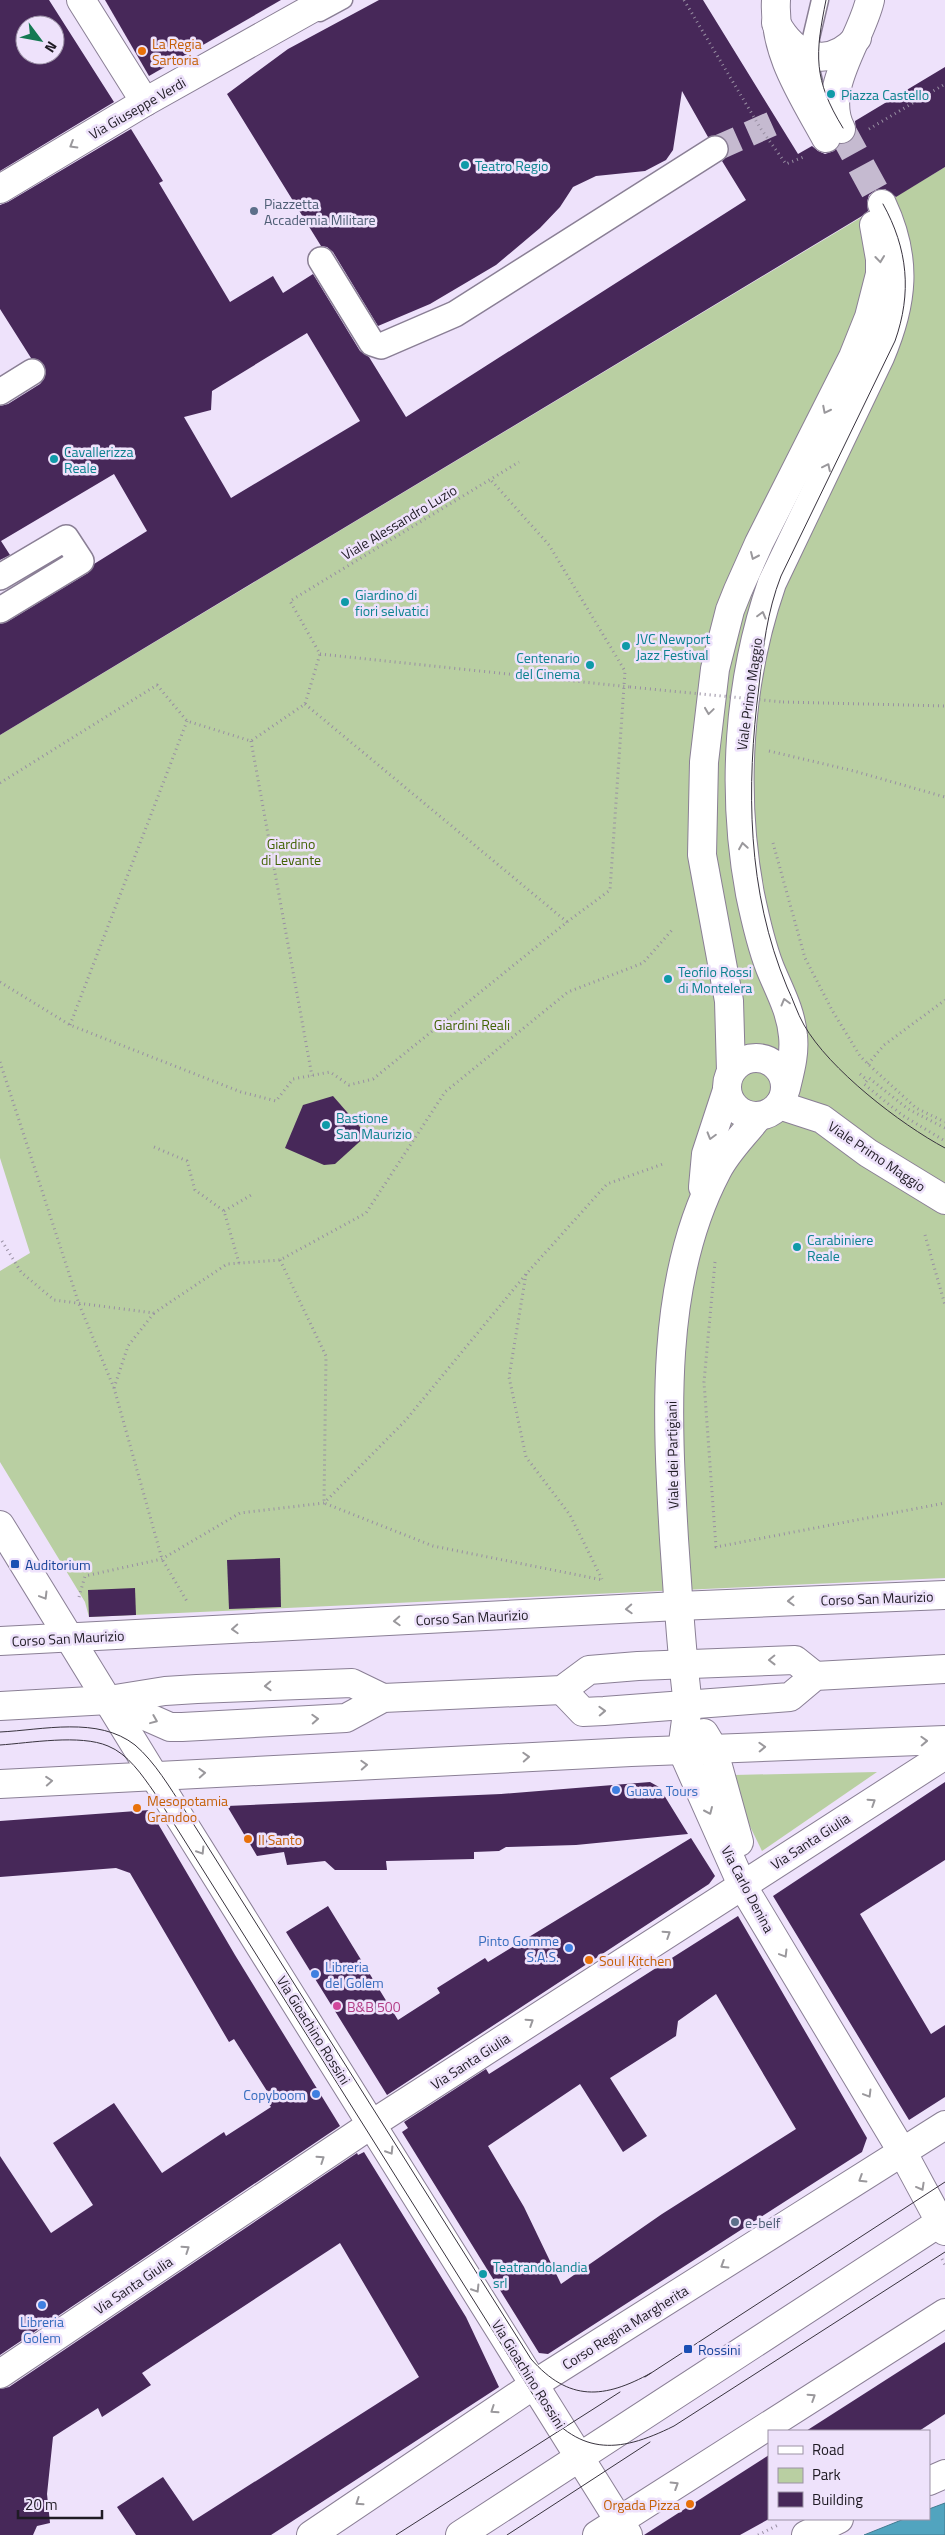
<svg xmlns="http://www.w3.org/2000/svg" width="945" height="2535" font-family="'Titillium Web',sans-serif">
  <rect width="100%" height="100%" fill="#eee2fb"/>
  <g fill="#b9cfa2">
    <path d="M945,167v1411l-856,39 -4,-15 -85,-140v-191l30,-18 -30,-95v-423z"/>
    <path d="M877,1772l-115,79 -20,-41 -8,-35z"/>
  </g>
  <path fill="#51a4bf" stroke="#427b90" d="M945,2503v32h-81l40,-16h25v-10z"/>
  <g fill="#472859" fill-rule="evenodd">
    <path d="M0,0h49l65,102 -114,69zM25,25h30v30h-30z"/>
    <path d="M105,0h176l-132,76z"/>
    <path d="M379,0h324l95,154 14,-8 6,5 7,3 9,-3 6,-7h6l7,-5 3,-7 -1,-11 90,-54v100l-49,30 -11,-8 -9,1 -7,5 -2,7 1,9 -6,5 -862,519v-111l7,-2 81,-49 6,-9 53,-33 -33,-57 -113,67 9,14 -10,5v-154l8,-2 32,-20 4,-5 2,-7 -2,-7 -5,-5 -8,-2 -31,-49v-104l8,-3 123,-73 32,52 -4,2 71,119 43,-26 10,17 30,-19 47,77 9,6 37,60 340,-217 -24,-39 6,-6 -1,-13 -6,-6 -13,1 -26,-46 -9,59 -7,10 -21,11 -49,5 -23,11 -13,20 -20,21 -44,37 -66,39 -52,22 -45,-74 -6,-5 -6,-1 -94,-152 61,-45zM307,333l53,88 -129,77 -47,-81 27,-7 1,-19z"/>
    <path d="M333,1096l34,39 -32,29 -11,1 -39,-17 18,-43z"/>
    <path d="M280,1558l1,49 -52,2 -2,-49z"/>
    <path d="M135,1588l1,27 -47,2 -1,-27z"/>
    <path d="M650,1782l9,5 29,47 -112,11 -70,2 -7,4 -25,1v7l-88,2 1,9h-52l-10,-9 -38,4 -3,-13 -27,4 -30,-50 274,-12z"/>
    <path d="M945,1782v78l-85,54 71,120 14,-9v72l-36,23 -136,-224z"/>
    <path d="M150,1810l85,145 105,171 -340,229v-199l51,77 42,-28 -40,-62 61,-40 48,70 62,-41 2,4 45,-29 -4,-5 5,-3 -38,-60 -5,3 -99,-169 -14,-5 -116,9v-56z"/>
    <path d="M691,1838l24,38 -6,8 -322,211 -101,-163 42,-26 70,114 42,-27 -3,-5 48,-30 3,4z"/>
    <path d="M738,1916l129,222 -5,14 -314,202 -9,-1 -137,-221 6,-4 -4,-6 82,-53 3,5zM716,1994l80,135 -134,85 -101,70 -37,-77 -36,-61 92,-62 43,68 24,-16 -37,-58 66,-42 2,-15z"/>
    <path d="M364,2152l102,165 33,70 -228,148h-135l-19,-28 46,-30 30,44 226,-144 -79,-134 -198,130 9,12 -49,32 -4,-9 -45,29 -6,57 3,29 -13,3 -4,9h-33v-146l9,-2 348,-234 1,2z"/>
    <path d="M945,2342v72l-26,17h-113z"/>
    <path d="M769,2455v64l-29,16h-96z"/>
  </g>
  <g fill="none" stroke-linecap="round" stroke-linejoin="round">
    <path stroke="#c5bad0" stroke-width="25" stroke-dasharray="25 12" stroke-linecap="butt" d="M715,149l63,-28"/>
    <path stroke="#c5bad0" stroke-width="28" stroke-dasharray="28 14" stroke-linecap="butt" d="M841,129l41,75"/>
    <defs>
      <g id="service">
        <path d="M820,0l-9,38 -1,27 11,46"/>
        <path d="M320,13l24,-13"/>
      </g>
      <g id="pedestrian">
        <path d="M321,260l51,83 9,3 74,-32 260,-165"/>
        <path d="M0,392l32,-20"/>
        <path d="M0,577l66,-39 15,23 -81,49"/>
      </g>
      <g id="minor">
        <path d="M81,0l64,102"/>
        <path d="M0,189l145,-87 182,-102"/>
        <path d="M779,1105l43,14 46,34 77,47"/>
        <path d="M0,1641l678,-35 267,-11"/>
        <path d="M688,1705l-6,45 60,135 161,268 42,78"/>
        <path d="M704,1733l9,15 26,94"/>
        <path d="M0,1784l631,-32 314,-12"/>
        <path d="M0,2374l372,-250 573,-369"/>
        <path d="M311,2535l236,-159 398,-251"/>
        <path d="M597,2535l348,-222"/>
      </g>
      <g id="tertiary">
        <path d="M776,0c-3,52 26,94 50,138"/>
        <path d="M776,23c19,35 53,47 81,15"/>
        <path d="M841,129c-21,-40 20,-89 29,-129"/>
        <circle cx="756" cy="1087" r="29"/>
        <path d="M731,1071l-2,-70 -27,-146 2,-93 11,-93 15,-59 8,-20 21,-47 94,-186 16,-40 11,-43v-15l-6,-34"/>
        <path d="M786,1088c4,-17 9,-34 7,-52 -2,-25 -14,-46 -23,-68 -9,-23 -15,-50 -20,-74 -19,-102 -12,-213 22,-311l108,-226c23,-54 28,-98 2,-153"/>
        <path d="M703,1187l3,-33 21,-64"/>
        <path d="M0,1525l175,285 453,725"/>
        <path d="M688,1705c-7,-55 -10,-111 -14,-166 -7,-121 -15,-258 43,-368 10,-20 28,-37 41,-54"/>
        <path d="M929,2481l16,-7"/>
        <path d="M806,2535l33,-16"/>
      </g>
      <g id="secondary">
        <path d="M562,1690l21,22 21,-1 186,-14 25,-21 130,-7"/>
        <path d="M109,1700l61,27h12l164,-9 37,-20 179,-8 27,-20 49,-4 157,-6 20,16"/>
        <path d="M0,1706l109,-6 56,-9 32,-2 155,-6 31,15"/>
      </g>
      <path id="primary" d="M460,2535l485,-316"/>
    </defs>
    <use href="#service" stroke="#8a7f95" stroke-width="19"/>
    <use href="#pedestrian" stroke="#8a7f95" stroke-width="28"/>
    <use href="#minor" stroke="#8a7f95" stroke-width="30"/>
    <use href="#tertiary" stroke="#8a7f95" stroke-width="30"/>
    <use href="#secondary" stroke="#8a7f95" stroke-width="30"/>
    <use href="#primary" stroke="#8a7f95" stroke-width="30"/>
    <g stroke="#988fa2" stroke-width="3" stroke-dasharray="1 4" stroke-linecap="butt">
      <path d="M684,0l77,129 25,35 20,-8"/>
      <path d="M869,129l76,-45"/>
      <path d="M320,654l310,33"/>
      <path d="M783,702l162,4"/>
      <path d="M305,704l262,218"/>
      <path d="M251,741l61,335"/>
      <path d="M769,751l85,20 91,26"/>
      <path d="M0,783l157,-98 30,36 64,20 54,-37 15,-50 -30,-53 229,-139"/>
      <path d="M773,843l32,115 27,52 28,46 8,8 48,44 29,14"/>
      <path d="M0,982l70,43 171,67 35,9 17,-22 37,-7 19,13 24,-6 194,-157 43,-32 15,-219 -76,-126 -59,-66"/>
      <path d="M70,1025l117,-304"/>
      <path d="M0,1062l79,242 35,84 48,171 26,44"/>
      <path d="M868,1064l16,-19 61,-45"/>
      <path d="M860,1074l7,6"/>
      <path d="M945,1128l-37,-19 -39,-31 -5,6 38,31 43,26"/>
      <path d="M154,1147l33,14 8,29 29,21 15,52"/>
      <path d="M224,1211l29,-17"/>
      <path d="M925,1235l20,70"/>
      <path d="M2,1241l19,31 33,28 100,13 73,-49 53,-4 86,-47 79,-121 123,-100 75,-29 29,-33"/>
      <path d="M280,1260l46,96 -2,147 109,43 170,34"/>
      <path d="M715,1262l-11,120 12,165 229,-44"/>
      <path d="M526,1274l-17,103 17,80 44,58 32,64"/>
      <path d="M114,1388l14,-42 26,-33"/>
      <path d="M79,1597l6,-21 77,-17 78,-46 84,-10 81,-82 122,-148 80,-89 56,-20"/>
      <path d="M942,2259l3,6"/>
      <path d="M758,2535l22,-11"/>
    </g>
    <use href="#service" stroke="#fff" stroke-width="16"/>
    <use href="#pedestrian" stroke="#fff" stroke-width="25"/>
    <use href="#minor" stroke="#fff" stroke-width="28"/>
    <use href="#tertiary" stroke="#fff" stroke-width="28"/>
    <use href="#secondary" stroke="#fff" stroke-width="28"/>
    <use href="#primary" stroke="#fff" stroke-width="28"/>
    <g stroke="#39343f" stroke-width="1">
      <path d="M826,0c-11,55 -13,79 17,128"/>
      <path d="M883,204c25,45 29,89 12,137l-114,235c-14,36 -18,72 -22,110 -13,102 -12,205 28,301 6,12 10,26 17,38 25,44 96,99 141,123"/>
      <path d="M0,1732c43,-2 98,-16 135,13 20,17 35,43 49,64l347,550c38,43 73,40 120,14"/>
      <path d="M0,1745c30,-2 80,-11 108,1 20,8 34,29 46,46l383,609c41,54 79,54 137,25l271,-174"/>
      <path d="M645,2377l300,-195"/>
      <path d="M396,2535l224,-143"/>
      <path d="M507,2535l143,-93"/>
    </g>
    <path stroke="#988fa2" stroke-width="3" stroke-dasharray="1 4" stroke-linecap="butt" d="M630,687l153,15"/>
  </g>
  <defs><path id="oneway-chevron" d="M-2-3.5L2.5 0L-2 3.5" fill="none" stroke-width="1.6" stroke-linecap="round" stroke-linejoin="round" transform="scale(1.25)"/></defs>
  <g stroke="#9a989c">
    <use href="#oneway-chevron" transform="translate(73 145) rotate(149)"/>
    <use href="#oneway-chevron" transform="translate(880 259) rotate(84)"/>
    <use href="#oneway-chevron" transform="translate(826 410) rotate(117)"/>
    <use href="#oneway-chevron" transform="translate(827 467) rotate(-64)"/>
    <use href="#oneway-chevron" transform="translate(754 556) rotate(114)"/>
    <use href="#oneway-chevron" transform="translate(762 615) rotate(-75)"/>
    <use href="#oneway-chevron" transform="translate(709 711) rotate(98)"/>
    <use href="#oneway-chevron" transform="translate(743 846) rotate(-99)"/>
    <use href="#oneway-chevron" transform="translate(785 1002) rotate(-105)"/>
    <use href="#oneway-chevron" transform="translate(711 1136) rotate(106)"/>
    <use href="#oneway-chevron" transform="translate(44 1596) rotate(59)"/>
    <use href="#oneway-chevron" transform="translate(791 1601) rotate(178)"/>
    <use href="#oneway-chevron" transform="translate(629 1609) rotate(177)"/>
    <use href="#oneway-chevron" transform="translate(397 1621) rotate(177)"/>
    <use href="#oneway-chevron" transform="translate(235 1629) rotate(177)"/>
    <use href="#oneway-chevron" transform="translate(772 1660) rotate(179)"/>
    <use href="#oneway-chevron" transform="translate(268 1686) rotate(178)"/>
    <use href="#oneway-chevron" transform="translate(602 1711) rotate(-2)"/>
    <use href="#oneway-chevron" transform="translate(315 1719) rotate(-3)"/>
    <use href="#oneway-chevron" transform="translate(154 1720) rotate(22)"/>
    <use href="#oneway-chevron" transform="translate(924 1741) rotate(-2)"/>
    <use href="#oneway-chevron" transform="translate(762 1747) rotate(-2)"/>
    <use href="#oneway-chevron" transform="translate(526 1757) rotate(-3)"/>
    <use href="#oneway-chevron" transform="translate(364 1765) rotate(-3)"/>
    <use href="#oneway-chevron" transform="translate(202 1773) rotate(-3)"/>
    <use href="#oneway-chevron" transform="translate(49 1781) rotate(-4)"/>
    <use href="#oneway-chevron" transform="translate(872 1802) rotate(-33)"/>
    <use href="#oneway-chevron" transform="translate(709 1811) rotate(66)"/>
    <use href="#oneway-chevron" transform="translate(201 1851) rotate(58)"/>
    <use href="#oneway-chevron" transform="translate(667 1934) rotate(-33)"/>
    <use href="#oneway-chevron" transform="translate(784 1954) rotate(59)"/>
    <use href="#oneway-chevron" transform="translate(530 2022) rotate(-33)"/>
    <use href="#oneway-chevron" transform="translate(868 2094) rotate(59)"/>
    <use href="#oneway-chevron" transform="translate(390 2151) rotate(58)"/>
    <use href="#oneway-chevron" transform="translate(321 2159) rotate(-34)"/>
    <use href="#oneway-chevron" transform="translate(862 2179) rotate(148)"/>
    <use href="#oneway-chevron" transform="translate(921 2187) rotate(61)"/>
    <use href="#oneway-chevron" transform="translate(186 2249) rotate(-34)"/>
    <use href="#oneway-chevron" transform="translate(724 2265) rotate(148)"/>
    <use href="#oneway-chevron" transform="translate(476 2289) rotate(58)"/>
    <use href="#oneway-chevron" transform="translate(812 2397) rotate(-33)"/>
    <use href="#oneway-chevron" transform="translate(494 2410) rotate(146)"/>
    <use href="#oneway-chevron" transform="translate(675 2485) rotate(-32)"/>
    <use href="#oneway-chevron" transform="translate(359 2502) rotate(146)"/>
  </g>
  <g fill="#e8710a" stroke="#eee2fb" stroke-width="2">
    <circle cx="142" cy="51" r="5"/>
    <circle cx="137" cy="1808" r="5"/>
    <circle cx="248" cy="1839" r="5"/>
    <circle cx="589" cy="1960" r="5"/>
    <circle cx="690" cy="2504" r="5"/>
  </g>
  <g fill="#0f9aa8" stroke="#eee2fb" stroke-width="2">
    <circle cx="831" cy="94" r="5"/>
    <circle cx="465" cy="165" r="5"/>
    <circle cx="54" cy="459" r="5"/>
    <circle cx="345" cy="602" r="5"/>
    <circle cx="626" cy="646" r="5"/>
    <circle cx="590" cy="665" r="5"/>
    <circle cx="668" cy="979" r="5"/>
    <circle cx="326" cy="1125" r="5"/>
    <circle cx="797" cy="1247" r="5"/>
    <circle cx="483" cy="2274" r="5"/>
  </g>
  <g fill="#5c6f8a" stroke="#eee2fb" stroke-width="2">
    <circle cx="254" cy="211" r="5"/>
    <circle cx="735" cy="2222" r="5"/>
  </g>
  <g fill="#1a4fb4" stroke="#eee2fb" stroke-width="2">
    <rect x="10" y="1559" width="10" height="10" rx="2.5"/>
    <rect x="683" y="2344" width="10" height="10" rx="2.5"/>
  </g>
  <g fill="#3f7fe0" stroke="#eee2fb" stroke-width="2">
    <circle cx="616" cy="1790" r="5"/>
    <circle cx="569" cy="1948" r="5"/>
    <circle cx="315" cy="1974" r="5"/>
    <circle cx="316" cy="2094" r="5"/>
    <circle cx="42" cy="2305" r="5"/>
  </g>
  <circle fill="#d1479c" stroke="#eee2fb" stroke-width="2" cx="337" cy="2006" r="5"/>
  <g text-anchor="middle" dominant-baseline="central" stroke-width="5" stroke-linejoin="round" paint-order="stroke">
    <g font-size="14" fill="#c56008" stroke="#eee2fb" text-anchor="start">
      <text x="152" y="43">La Regia<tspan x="152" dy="16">Sartoria</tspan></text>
      <text x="147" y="1800">Mesopotamia<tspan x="147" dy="16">Grandoo</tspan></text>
      <text x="258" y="1839">Il Santo</text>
      <text x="599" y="1960">Soul Kitchen</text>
      <text x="680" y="2504" text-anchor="end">Orgada Pizza</text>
    </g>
    <g font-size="14" fill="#0d838f" stroke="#eee2fb" text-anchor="start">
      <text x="841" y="94">Piazza Castello</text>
      <text x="475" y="165">Teatro Regio</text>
      <text x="64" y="451">Cavallerizza<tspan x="64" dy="16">Reale</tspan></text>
      <text x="355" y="594">Giardino di<tspan x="355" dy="16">fiori selvatici</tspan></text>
      <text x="636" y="638">JVC Newport<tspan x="636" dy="16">Jazz Festival</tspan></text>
      <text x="580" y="657" text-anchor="end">Centenario<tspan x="580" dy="16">del Cinema</tspan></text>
      <text x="678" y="971">Teofilo Rossi<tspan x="678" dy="16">di Montelera</tspan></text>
      <text x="336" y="1117">Bastione<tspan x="336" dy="16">San Maurizio</tspan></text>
      <text x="807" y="1239">Carabiniere<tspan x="807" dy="16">Reale</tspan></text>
      <text x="493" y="2266">Teatrandolandia<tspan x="493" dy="16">srl</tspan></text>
    </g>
    <g font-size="14" fill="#1f1b24" stroke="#eee2fb">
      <text transform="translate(137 108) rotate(-30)">Via Giuseppe Verdi</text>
      <text transform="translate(399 522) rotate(-31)">Viale Alessandro Luzio</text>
      <text transform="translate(749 694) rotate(-82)">Viale Primo Maggio</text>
      <text transform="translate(877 1156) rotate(34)">Viale Primo Maggio</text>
      <text transform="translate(672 1455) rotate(-91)">Viale dei Partigiani</text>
      <text transform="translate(877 1598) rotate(-2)">Corso San Maurizio</text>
      <text transform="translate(472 1617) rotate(-3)">Corso San Maurizio</text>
      <text transform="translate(68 1638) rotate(-3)">Corso San Maurizio</text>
      <text transform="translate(810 1841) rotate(-33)">Via Santa Giulia</text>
      <text transform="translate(748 1889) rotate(62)">Via Carlo Denina</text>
      <text transform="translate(314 2030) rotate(58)">Via Gioachino Rossini</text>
      <text transform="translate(470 2061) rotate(-33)">Via Santa Giulia</text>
      <text transform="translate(133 2285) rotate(-34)">Via Santa Giulia</text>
      <text transform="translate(625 2327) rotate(-32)">Corso Regina Margherita</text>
      <text transform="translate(529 2374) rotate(58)">Via Gioachino Rossini</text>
    </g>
    <g font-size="14" fill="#4e5e75" stroke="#eee2fb" text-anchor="start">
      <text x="264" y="203">Piazzetta<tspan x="264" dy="16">Accademia Militare</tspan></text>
      <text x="745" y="2222">e-belf</text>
    </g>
    <g font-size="14" fill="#426304" stroke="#eee2fb">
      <text x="291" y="843">Giardino<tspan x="291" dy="16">di Levante</tspan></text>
      <text x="472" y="1024">Giardini Reali</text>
    </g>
    <g font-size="14" fill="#164399" stroke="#eee2fb" text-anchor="start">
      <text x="25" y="1564">Auditorium</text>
      <text x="698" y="2349">Rossini</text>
    </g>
    <g font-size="14" fill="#366cbe" stroke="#eee2fb" text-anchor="start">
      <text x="626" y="1790">Guava Tours</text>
      <text x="559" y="1940" text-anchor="end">Pinto Gomme<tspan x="559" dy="16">S.A.S.</tspan></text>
      <text x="325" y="1966">Libreria<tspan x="325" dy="16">del Golem</tspan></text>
      <text x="306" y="2094" text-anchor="end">Copyboom</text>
      <text x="42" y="2321" text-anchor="middle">Libreria<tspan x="42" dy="16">Golem</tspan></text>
    </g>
    <g font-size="14" fill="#b23c85" stroke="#eee2fb" text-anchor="start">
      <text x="347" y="2006">B&amp;B 500</text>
    </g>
  </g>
  <rect x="768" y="2430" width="162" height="90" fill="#eee2fb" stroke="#9b92a5"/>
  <rect x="778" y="2446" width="25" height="8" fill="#ffffff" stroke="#9b92a5"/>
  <text x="812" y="2455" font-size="15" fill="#1f1b24">Road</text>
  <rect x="778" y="2468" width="25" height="15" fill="#b9cfa2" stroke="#9b92a5"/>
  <text x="812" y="2480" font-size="15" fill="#1f1b24">Park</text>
  <rect x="778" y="2492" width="25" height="15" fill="#472859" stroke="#9b92a5"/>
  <text x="812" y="2505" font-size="15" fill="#1f1b24">Building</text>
  <g transform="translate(40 40) rotate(122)"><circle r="24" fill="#eee2fb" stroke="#9b92a5"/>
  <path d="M0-4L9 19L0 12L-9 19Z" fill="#147952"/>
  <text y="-8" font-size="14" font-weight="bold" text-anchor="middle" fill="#1f1b24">N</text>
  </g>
  <path d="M18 2510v8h84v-8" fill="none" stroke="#1f1b24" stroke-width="2.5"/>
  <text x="25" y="2510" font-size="15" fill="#1f1b24" stroke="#eee2fb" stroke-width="4" paint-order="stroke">20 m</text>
</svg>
